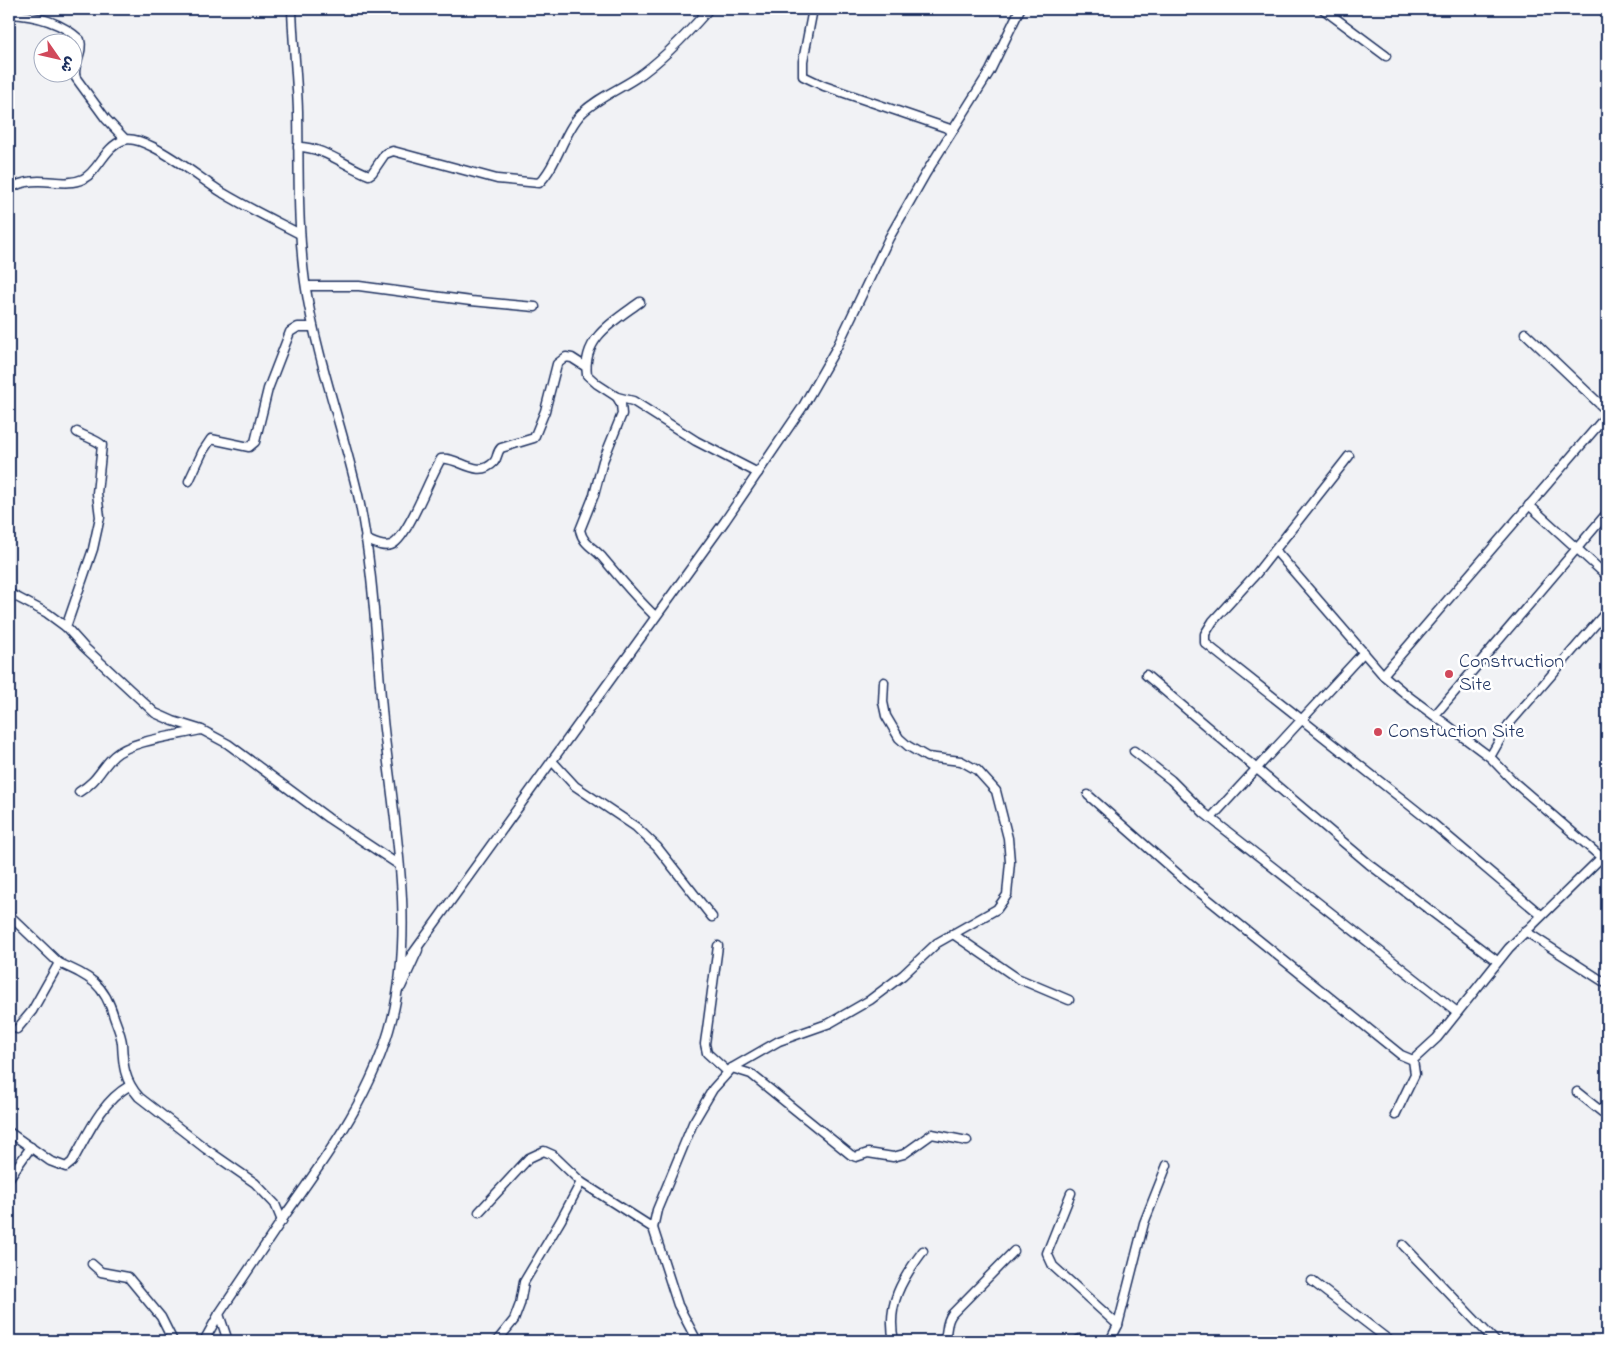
<svg xmlns="http://www.w3.org/2000/svg" width="1616" height="1350" font-family="'Indie Flower','Playpen Sans Arabic',sans-serif">
  <rect width="100%" height="100%" fill="#f1f2f5"/>
  <filter id="ink" filterUnits="userSpaceOnUse"><feTurbulence type="fractalNoise" baseFrequency=".02" numOctaves="2"/><feDisplacementMap in="SourceGraphic" scale="10" xChannelSelector="R" yChannelSelector="G"/><feConvolveMatrix kernelMatrix="1 2 1 2 8 2 1 2 1" color-interpolation-filters="sRGB"/></filter>
  <g filter="url(#ink)">
    <g fill="none" stroke-linecap="round" stroke-linejoin="round">
      <defs>
        <g id="minor">
          <path d="M813,9l-10,52v15l21,10 129,44"/>
          <path d="M1323,9l63,47"/>
          <path d="M9,14c25,1 51,7 71,26 4,13 -9,26 -4,38l30,41 19,20"/>
          <path d="M298,147c26,0 47,19 71,28l3,-2 13,-19 8,-3 104,28 42,4c18,-17 24,-50 42,-69 16,-16 37,-24 55,-36 27,-18 52,-45 73,-69"/>
          <path d="M9,189c28,-17 52,0 74,-10 16,-8 21,-32 41,-39 8,-3 21,3 29,7 24,12 47,31 70,46 25,15 52,28 77,41"/>
          <path d="M306,286h53l112,15 64,6"/>
          <path d="M640,302c-26,19 -58,36 -53,73l10,9 20,13 16,4 63,40 62,32"/>
          <path d="M1525,333l82,78"/>
          <path d="M617,397l4,7 1,10 -19,47 -9,34 -14,35c3,14 13,17 22,27 17,20 33,40 53,59"/>
          <path d="M1349,456l-93,118 -43,47 -8,13v9l226,179 110,93"/>
          <path d="M189,481l14,-30 8,-12 38,8 6,-5 13,-53 22,-57 8,-5h15"/>
          <path d="M1529,505l78,71"/>
          <path d="M365,539c8,3 17,9 26,6 16,-5 39,-69 50,-86 17,-3 36,21 53,3 4,-4 2,-9 7,-14l33,-10 11,-27 12,-47 9,-7 6,1 14,9"/>
          <path d="M1275,550l108,125 25,21 82,61 25,26 86,74"/>
          <path d="M9,593l38,20 19,14 18,20 71,66 18,8 29,9 26,14 100,74 71,47"/>
          <path d="M66,627l27,-78 7,-32 -3,-24 5,-48c-7,-6 -17,-8 -25,-13"/>
          <path d="M1146,675l223,189 128,97"/>
          <path d="M1383,675l224,-260"/>
          <path d="M1435,715l172,-202"/>
          <path d="M1134,751l37,29 33,33 252,198"/>
          <path d="M1490,757l19,-33 98,-113"/>
          <path d="M552,761l23,25 61,41 21,20 55,70"/>
          <path d="M79,792c20,-12 21,-23 35,-36 18,-16 62,-20 87,-26"/>
          <path d="M1088,795l100,88 213,172 12,5"/>
          <path d="M1211,818l153,-166"/>
          <path d="M9,915l50,48"/>
          <path d="M1525,931l82,53"/>
          <path d="M953,934l64,44 52,22"/>
          <path d="M718,946l-13,98 2,9 21,19"/>
          <path d="M401,970l324,-449 77,-113 35,-61 52,-109 37,-65 64,-102 30,-62"/>
          <path d="M401,987l17,-37"/>
          <path d="M17,1029l15,-18 27,-48c31,14 45,20 55,54 3,9 7,17 8,26 1,22 2,37 17,54l67,52 49,34 20,21 7,17"/>
          <path d="M732,1068l19,6 100,81 5,2 12,-4 25,4 11,-3 28,-20 35,7"/>
          <path d="M1577,1092l30,24"/>
          <path d="M1395,1115l20,-41 -2,-14 24,-22 72,-90 98,-96"/>
          <path d="M9,1132l41,29 16,6 6,-5c16,-28 29,-60 57,-76"/>
          <path d="M9,1178l22,-31"/>
          <path d="M1071,1193l-24,60 6,13 65,59"/>
          <path d="M479,1212l50,-54 15,-7 9,4 28,27 72,46"/>
          <path d="M1403,1245l92,96"/>
          <path d="M92,1264l9,8 27,5 33,40 12,24"/>
          <path d="M1312,1281l78,60"/>
          <path d="M219,1314l9,27"/>
          <path d="M204,1341l15,-27c23,-34 46,-69 69,-103 42,-59 86,-120 104,-192 24,-96 1,-202 -9,-299 -7,-75 -9,-151 -25,-225 -16,-69 -41,-136 -52,-206 -9,-58 -7,-119 -8,-178 -1,-34 -5,-68 -6,-102"/>
          <path d="M497,1341l17,-21 6,-16 4,-22 37,-62 20,-38"/>
          <path d="M697,1341l-19,-36 -25,-77 4,-18 36,-87 20,-34 19,-21 47,-27 51,-18 40,-23 33,-25 34,-32 60,-34 10,-14 3,-33 -2,-24 -12,-47 -19,-21 -16,-9 -34,-4 -19,-11 -9,-8 -13,-22 -3,-14 1,-20"/>
          <path d="M894,1341c-8,-36 8,-62 29,-90"/>
          <path d="M943,1341c6,-8 1,-16 9,-27l62,-63"/>
          <path d="M1077,1341l3,-2 9,2"/>
          <path d="M1110,1341l8,-16 26,-102 23,-58"/>
        </g>
      </defs>
      <use href="#minor" stroke="#1b2f5e" stroke-width="11"/>
      <use href="#minor" stroke="#fff" stroke-width="8"/>
    </g>
  </g>
  <g fill="#d1495b" stroke="#fff" stroke-width="2">
    <circle cx="1449" cy="674" r="5"/>
    <circle cx="1378" cy="732" r="5"/>
  </g>
  <g text-anchor="middle" dominant-baseline="central" stroke-width="5" stroke-linejoin="round" paint-order="stroke">
    <g font-size="20" fill="#1b2f5e" stroke="#fff" text-anchor="start">
      <text x="1459" y="662">Construction<tspan x="1459" dy="23">Site</tspan></text>
      <text x="1388" y="732">Constuction Site</text>
    </g>
  </g>
  <rect width="1616" height="1350" fill="none" stroke="#fff" stroke-width="30"/>
  <rect x="15" y="15" width="1586" height="1320" fill="none" stroke="#1b2f5e" stroke-width="2" filter="url(#ink)"/>
  <g transform="translate(58 58) rotate(124)"><circle r="24" fill="#ffffff" stroke="#a4acbf"/>
  <path d="M0-4L9 19L0 12L-9 19Z" fill="#d1495b"/>
  <text y="-8" font-size="14" font-weight="bold" text-anchor="middle" fill="#1b2f5e">ش</text>
  </g>
</svg>
